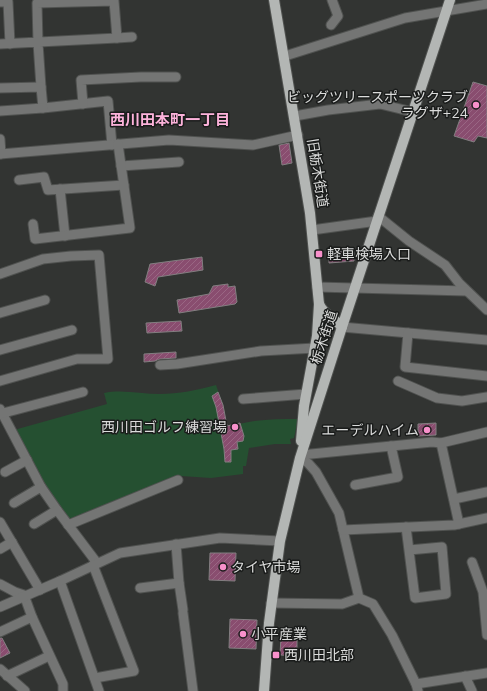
<svg xmlns="http://www.w3.org/2000/svg" width="487" height="691" font-family="Mulish,'Noto Sans JP',sans-serif">
  <defs>
    <pattern id="building-hatch" width="6" height="6" patternUnits="userSpaceOnUse"><rect width="6" height="6" fill="#894d6f"/><path d="M-1 1l2-2M0 6l6-6M5 7l2-2" fill="none" stroke="#996683"/></pattern>
  </defs>
  <rect width="100%" height="100%" fill="#323432"/>
  <path fill="#255031" d="M216,385l7,20 4,23c23,-9 47,-9 71,-9l-4,19 -4,1 1,5h-16l-26,4 -3,18h-3v8l-32,4 -30,-2 -90,34 -14,9 -9,1 -9,-9 -45,-81 93,-26 -3,-11c18,-4 37,1 56,1 18,0 38,-4 56,-9z"/>
  <g fill="url(#building-hatch)" stroke="#827e80">
    <path d="M473,82l14,4v52l-9,-2 -4,6 -20,-6z"/>
    <path d="M289,143l3,20 -10,2 -3,-20z"/>
    <path d="M354,251v10l-25,2v-11z"/>
    <path d="M202,257l1,13 -45,7 -3,9 -10,-4 5,-18z"/>
    <path d="M228,284v3l7,-1 2,16 -2,2 -56,9 -2,-13 32,-6 4,-8z"/>
    <path d="M181,321l1,10 -35,2 -1,-10z"/>
    <path d="M176,352v6l-16,1 -5,2 -11,1v-8z"/>
    <path d="M218,392l5,13 4,21 13,-3 4,13 -1,5 -6,1 1,7 -7,1v12h-6l-1,-13 -8,-42 -4,-11z"/>
    <path d="M436,423v12l-18,1v-12z"/>
    <path d="M210,553h26l-1,28 -26,-1z"/>
    <path d="M230,619l27,1 -1,29 -27,-1z"/>
    <path d="M281,636l16,1v19l-17,-1z"/>
    <path d="M0,638h2l8,15 -10,5z"/>
  </g>
  <g fill="none" stroke-linecap="round" stroke-linejoin="round">
    <defs>
      <g id="minor">
        <path d="M0,2h8l2,42"/>
        <path d="M331,25l7,-9 -6,-16"/>
        <path d="M117,38l15,-1"/>
        <path d="M0,44l117,-6 -3,-37 -77,2 1,40 3,44"/>
        <path d="M285,56l120,-38 82,-14"/>
        <path d="M0,88l41,-1 2,21 65,-7 4,44"/>
        <path d="M83,104l-2,-24 60,-3h35"/>
        <path d="M0,111l43,-3"/>
        <path d="M295,116l33,-6 52,-6 33,8"/>
        <path d="M0,139l1,15"/>
        <path d="M0,154l169,-14 84,5 45,-10"/>
        <path d="M121,166l58,-4"/>
        <path d="M19,180l25,-3 4,13 76,-5"/>
        <path d="M60,189l5,47"/>
        <path d="M378,216l31,25 36,24 14,18 28,27"/>
        <path d="M33,224l2,15 95,-11 -12,-84"/>
        <path d="M312,230l65,-9"/>
        <path d="M0,274l43,-15 28,-3 28,-1 9,104h-31l-77,22"/>
        <path d="M317,287l149,4"/>
        <path d="M0,313l45,-13"/>
        <path d="M342,327l145,13"/>
        <path d="M408,333l-3,34 82,9"/>
        <path d="M0,350l72,-20"/>
        <path d="M160,365l17,-1 84,-13 54,-3"/>
        <path d="M398,381l39,17 25,3 25,-4"/>
        <path d="M243,399l63,-5"/>
        <path d="M0,409l41,78"/>
        <path d="M0,414l83,-22"/>
        <path d="M441,443l18,81"/>
        <path d="M301,455l131,-13 9,1 46,-11"/>
        <path d="M300,458l8,5 8,9 23,41 20,85 14,6 19,31 24,49 2,7"/>
        <path d="M5,472l22,-12"/>
        <path d="M355,485l43,-8 -7,-31"/>
        <path d="M454,499l33,-7"/>
        <path d="M14,503l27,-16 16,23 40,53"/>
        <path d="M0,522l40,68"/>
        <path d="M34,524l23,-14"/>
        <path d="M68,525l110,-45"/>
        <path d="M406,527l9,71 31,-4 -4,-47 -33,3"/>
        <path d="M343,530l111,-5 33,-7"/>
        <path d="M176,544l3,39 4,27"/>
        <path d="M0,549l12,-7"/>
        <path d="M472,562l11,30 4,43"/>
        <path d="M93,565l41,106 -39,7"/>
        <path d="M60,581l39,110"/>
        <path d="M0,584l15,8 9,3 8,22"/>
        <path d="M140,588l39,-5"/>
        <path d="M271,603l71,1 17,-6"/>
        <path d="M0,607l60,-26 60,-28 100,-15 60,3"/>
        <path d="M183,613l10,78"/>
        <path d="M0,632l32,-15 31,67v7"/>
        <path d="M0,669l25,22"/>
        <path d="M7,676l42,-20"/>
        <path d="M465,676l7,15"/>
        <path d="M416,684l71,-11"/>
      </g>
      <g id="major">
        <path d="M274,0l31,183 5,30 9,91 -2,32 -13,70 -3,35"/>
        <path d="M319,304c5,12 15,13 23,23"/>
        <path d="M264,691l5,-68 11,-82 20,-83 42,-131 108,-327"/>
      </g>
    </defs>
    <use href="#minor" stroke="#505250" stroke-width="11"/>
    <use href="#major" stroke="#505250" stroke-width="12"/>
    <use href="#minor" stroke="#747574" stroke-width="9"/>
    <use href="#major" stroke="#b3b6b4" stroke-width="10"/>
  </g>
  <g fill="#f890cb" stroke="#1a1c1b" stroke-width="1.5">
    <circle cx="476" cy="105" r="4"/>
    <rect x="315" y="250" width="8" height="8" rx="2"/>
    <circle cx="235" cy="427" r="4"/>
    <circle cx="427" cy="430" r="4"/>
    <circle cx="223" cy="567" r="4"/>
    <circle cx="243" cy="634" r="4"/>
    <rect x="272" y="651" width="8" height="8" rx="2"/>
  </g>
  <g text-anchor="middle" dominant-baseline="central" stroke-width="3" stroke-linejoin="round" paint-order="stroke">
    <g font-size="14" fill="#dbdcdb" stroke="#1a1c1b" text-anchor="start">
      <text x="468" y="97" text-anchor="end">ビッグツリースポーツクラブ<tspan x="468" dy="16">ラグザ+24</tspan></text>
      <text x="327" y="254">軽車検場入口</text>
      <text x="227" y="427" text-anchor="end">西川田ゴルフ練習場</text>
      <text x="419" y="430" text-anchor="end">エーデルハイム</text>
      <text x="231" y="567">タイヤ市場</text>
      <text x="251" y="634">小平産業</text>
      <text x="284" y="655">西川田北部</text>
    </g>
    <g font-size="14" fill="#dbdcdb" stroke="#1a1c1b">
      <text transform="translate(318 173) rotate(81)">旧栃木街道</text>
      <text transform="translate(324 337) rotate(-72)">栃木街道</text>
    </g>
    <g font-size="15" font-weight="bold" fill="#fcb2da" stroke="#1a1c1b">
      <text x="170" y="119">西川田本町一丁目</text>
    </g>
  </g>
</svg>
